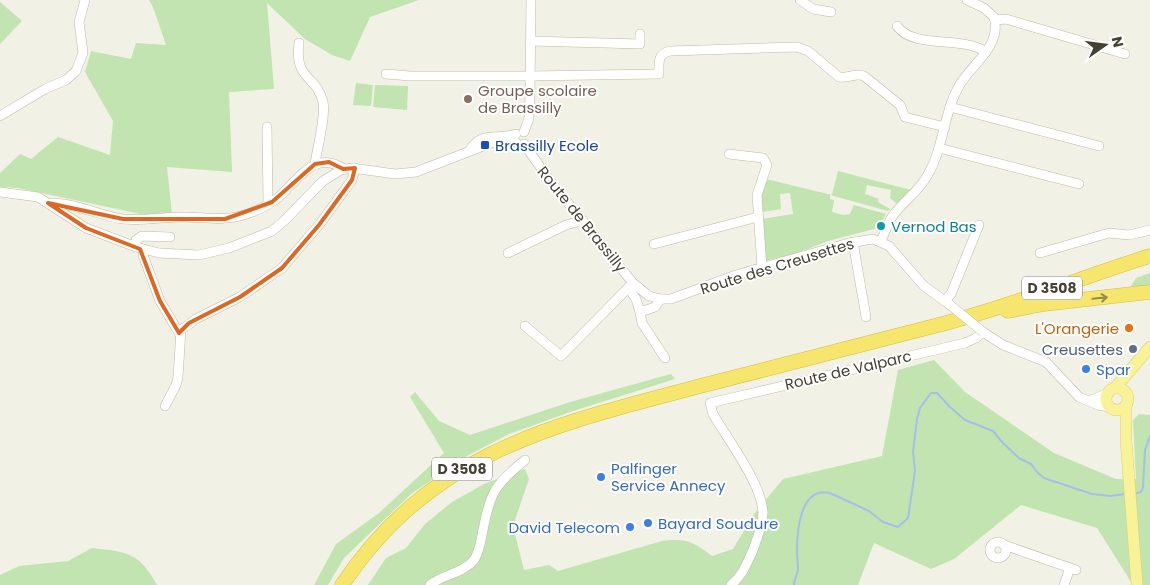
<svg xmlns="http://www.w3.org/2000/svg" width="1150" height="585" font-family="Poppins,sans-serif">
  <rect width="100%" height="100%" fill="#f2f1e6"/>
  <g fill="#c1e4b0">
    <path d="M149,0h270l-49,17 -20,44 -18,-6 -27,-16 -38,-36 7,86 -45,3 3,80 -65,-5 5,47 -22,2 -132,-28 -18,-1v-14l20,-19 11,5 27,-22 52,18 3,-34 -28,-49 6,-21 40,8 5,-16 30,2 -13,-38z"/>
    <path d="M0,2l22,19 -22,23z"/>
    <path d="M356,83l17,2 -2,21 -18,-1z"/>
    <path d="M375,85l33,1 -1,24 -34,-3z"/>
    <path d="M838,171l73,19 -14,14 -7,-6 1,-8 -24,-5 -2,9 14,5 -1,3 12,7 -2,2 -58,-16v4l4,1 -2,12 11,3 7,-1 4,-9 32,9 -8,14 -50,13 -30,12 -33,8 -3,-42 31,-5 -3,-21 -10,1 1,15 -18,3 -2,-1 -2,-14 7,-18 66,16z"/>
    <path d="M1150,273v12l-20,3 6,-10z"/>
    <path d="M934,360l31,32 89,61 62,26h20l-3,-59 6,-6 11,1v170h-17l-36,-57 -76,-23 -67,54 -23,10 -57,-26 -16,42h-490l18,-27 20,-10 19,-24 27,-22 34,-19 39,-14 4,10 -16,47 11,44 25,-5 9,6 104,-30c23,-3 31,0 50,15l21,-7 21,-35 29,-35 99,-23 16,-86z"/>
    <path d="M671,374l4,5 -102,32 -64,23 -44,23 -54,37 -67,64 -16,27h-14l22,-41 43,-31 65,-60 -34,-56 5,-5 24,29 31,14 100,-33z"/>
    <path d="M92,548c35,4 47,4 65,37h-157v-10l19,-9 49,-5z"/>
  </g>
  <g fill="none" stroke-linecap="round" stroke-linejoin="round">
    <g stroke="#a5bfec" stroke-width="2">
      <path d="M1137,493l4,-1 2,-5 2,-37 5,-14"/>
      <path d="M794,585c0,-6 3,-10 4,-15 0,-7 -1,-14 -1,-20 0,-21 4,-64 33,-57l39,18 14,11 15,5 10,-9 7,-47 -2,-19 4,-33 3,-11 11,-15h6l13,14 15,13 28,11 10,12 16,15 12,6 6,8 7,6 48,16 19,2 14,-2"/>
    </g>
    <defs>
      <g id="minor">
        <path d="M800,0l13,9 18,3"/>
        <path d="M995,20l11,-1 119,35"/>
        <path d="M897,26c17,24 65,9 89,26"/>
        <path d="M531,41l109,3v-10"/>
        <path d="M299,43c-5,38 18,32 24,59 3,14 -6,47 -8,62"/>
        <path d="M386,74l24,2h119l130,-2c0,-11 -2,-20 11,-23l127,-4 11,4 31,26c9,2 16,-5 25,-1l36,29 5,12 40,10"/>
        <path d="M950,107l149,39"/>
        <path d="M0,116l45,-27 21,-9 10,-9 7,-18 -4,-31 6,-22"/>
        <path d="M267,127l1,77"/>
        <path d="M524,132l5,-14 1,-23 1,-95"/>
        <path d="M524,144l27,38 82,101 16,13 12,3h10l65,-24 113,-32 24,-4 16,7 35,40 25,18"/>
        <path d="M939,148l140,36"/>
        <path d="M469,151c14,-22 27,-10 47,-17"/>
        <path d="M729,154l34,4 4,7 -10,30 5,73"/>
        <path d="M0,192l38,5 48,31 50,19 23,6 40,2 30,-7 43,-17 13,-11 38,-39 18,-11 11,-2 43,6 21,-2 75,-29 8,-2 17,1"/>
        <path d="M51,203c24,0 47,12 71,16 20,2 41,-2 61,-2 20,0 38,4 57,-1 12,-3 25,-9 35,-16 22,-17 38,-52 69,-31"/>
        <path d="M881,241c4,-9 7,-19 13,-27 11,-14 25,-23 33,-38 17,-28 16,-62 32,-90 13,-23 43,-39 35,-69l-10,-9 -17,-8"/>
        <path d="M853,242l13,75"/>
        <path d="M654,244l104,-27"/>
        <path d="M136,247v-7l6,-4 28,1"/>
        <path d="M144,250l-1,5 17,46 19,32"/>
        <path d="M508,253l58,-28 17,-5"/>
        <path d="M1040,253l69,-20 20,2 21,-5"/>
        <path d="M629,289l7,10 4,13 2,11 23,35"/>
        <path d="M944,301l7,-7 28,-69"/>
        <path d="M640,312l15,-5 6,-8"/>
        <path d="M525,326l36,30 72,-73"/>
        <path d="M1089,401l17,-7"/>
        <path d="M165,406l11,-21 2,-8 3,-47 15,-11 44,-22 42,-29 37,-43 33,-45 3,-12"/>
        <circle cx="998" cy="550" r="8"/>
        <path d="M1004,545l72,25"/>
        <path d="M430,585c13,-11 32,-11 44,-25 5,-7 7,-20 9,-30 7,-37 12,-46 42,-70"/>
        <path d="M731,585c12,-10 16,-22 22,-35 4,-12 10,-25 10,-37 -1,-29 -35,-73 -50,-99l-3,-11 255,-60 11,-5 7,-6 20,13 43,17 33,35 19,8 11,2"/>
        <path d="M1064,585l6,-17"/>
      </g>
      <g id="major">
        <circle cx="1117" cy="399" r="11"/>
        <path d="M1115,388l35,-41"/>
        <path d="M1126,405v35l11,145"/>
      </g>
      <g id="highway">
        <path d="M1008,311l36,-7 106,-12"/>
        <path d="M342,585c92,-137 216,-161 366,-201 79,-20 158,-41 238,-61 69,-18 136,-46 204,-67"/>
      </g>
    </defs>
    <use href="#minor" stroke="#bdbaa9" stroke-width="10"/>
    <use href="#major" stroke="#ddd369" stroke-width="12"/>
    <use href="#highway" stroke="#d4be3d" stroke-width="15"/>
    <use href="#minor" stroke="#fff" stroke-width="9"/>
    <use href="#major" stroke="#f8f298" stroke-width="11"/>
    <use href="#highway" stroke="#f6e66d" stroke-width="14"/>
    <defs>
      <path id="minor-bridge" d="M949,304l34,28"/>
    </defs>
    <use href="#minor-bridge" stroke="#bdbaa9" stroke-width="10" stroke-linecap="butt"/>
    <use href="#minor-bridge" stroke="#fff" stroke-width="9"/>
  </g>
  <defs><path id="oneway-shaft" d="M-6 0H5M1.5-3L5.5 0L1.5 3" fill="none" stroke-width="1.6" stroke-linecap="round" stroke-linejoin="round" transform="scale(1.25)"/></defs>
  <use stroke="#948b4e" href="#oneway-shaft" transform="translate(1100 298) rotate(-6)"/>
  <path fill="none" stroke="#dd6823" stroke-width="4" stroke-linejoin="round" d="M329,162l14,7 12,-1 -3,12 -33,45 -37,43 -42,29 -51,26 -10,10 -19,-32 -20,-52 -54,-21 -38,-25 75,16h102l47,-17 43,-38z"/>
  <circle fill="#8d6e63" stroke="#fff" stroke-width="2" cx="468" cy="99" r="5"/>
  <rect fill="#1a4fb4" stroke="#fff" stroke-width="2" x="480" y="140" width="10" height="10" rx="2.5"/>
  <circle fill="#0f9aa8" stroke="#fff" stroke-width="2" cx="881" cy="226" r="5"/>
  <circle fill="#e8710a" stroke="#fff" stroke-width="2" cx="1129" cy="328" r="5"/>
  <circle fill="#5c6f8a" stroke="#fff" stroke-width="2" cx="1133" cy="349" r="5"/>
  <g fill="#3f7fe0" stroke="#fff" stroke-width="2">
    <circle cx="1086" cy="369" r="5"/>
    <circle cx="601" cy="477" r="5"/>
    <circle cx="648" cy="523" r="5"/>
    <circle cx="630" cy="527" r="5"/>
  </g>
  <g text-anchor="middle" dominant-baseline="central" stroke-width="4" stroke-linejoin="round" paint-order="stroke">
    <g fill="#fff" stroke="#7c7a72" stroke-width="1">
      <rect x="1022" y="276.5" width="60" height="23" rx="4"/>
      <rect x="432" y="457.5" width="60" height="23" rx="4"/>
    </g>
    <g font-size="14" font-weight="bold" fill="#444135">
      <text x="1052" y="288">D 3508</text>
      <text x="462" y="469">D 3508</text>
    </g>
    <g font-size="15" fill="#785e54" stroke="#fff" text-anchor="start">
      <text x="478" y="90">Groupe scolaire<tspan x="478" dy="17">de Brassilly</tspan></text>
    </g>
    <g font-size="15" fill="#164399" stroke="#fff" text-anchor="start">
      <text x="495" y="145">Brassilly Ecole</text>
    </g>
    <g font-size="15" fill="#444135" stroke="#fff">
      <text transform="translate(582 219) rotate(51)">Route de Brassilly</text>
      <text transform="translate(777 266) rotate(-17)">Route des Creusettes</text>
      <text transform="translate(848 370) rotate(-13)">Route de Valparc</text>
    </g>
    <g font-size="15" fill="#0d838f" stroke="#fff" text-anchor="start">
      <text x="891" y="226">Vernod Bas</text>
    </g>
    <g font-size="15" fill="#c56008" stroke="#fff" text-anchor="end">
      <text x="1119" y="328">L'Orangerie</text>
    </g>
    <g font-size="15" fill="#4e5e75" stroke="#fff" text-anchor="end">
      <text x="1123" y="349">Creusettes</text>
    </g>
    <g font-size="15" fill="#366cbe" stroke="#fff" text-anchor="start">
      <text x="1096" y="369">Spar</text>
      <text x="611" y="468">Palfinger<tspan x="611" dy="17">Service Annecy</tspan></text>
      <text x="658" y="523">Bayard Soudure</text>
      <text x="620" y="527" text-anchor="end">David Telecom</text>
    </g>
  </g>
  <g transform="translate(1105 45) rotate(76)" stroke="#ffffff" stroke-width="4" paint-order="stroke">
  <path d="M0-4L9 19L0 12L-9 19Z" fill="#444135"/>
  <text y="-8" font-size="14" font-weight="bold" text-anchor="middle" fill="#444135">N</text>
  </g>
</svg>
